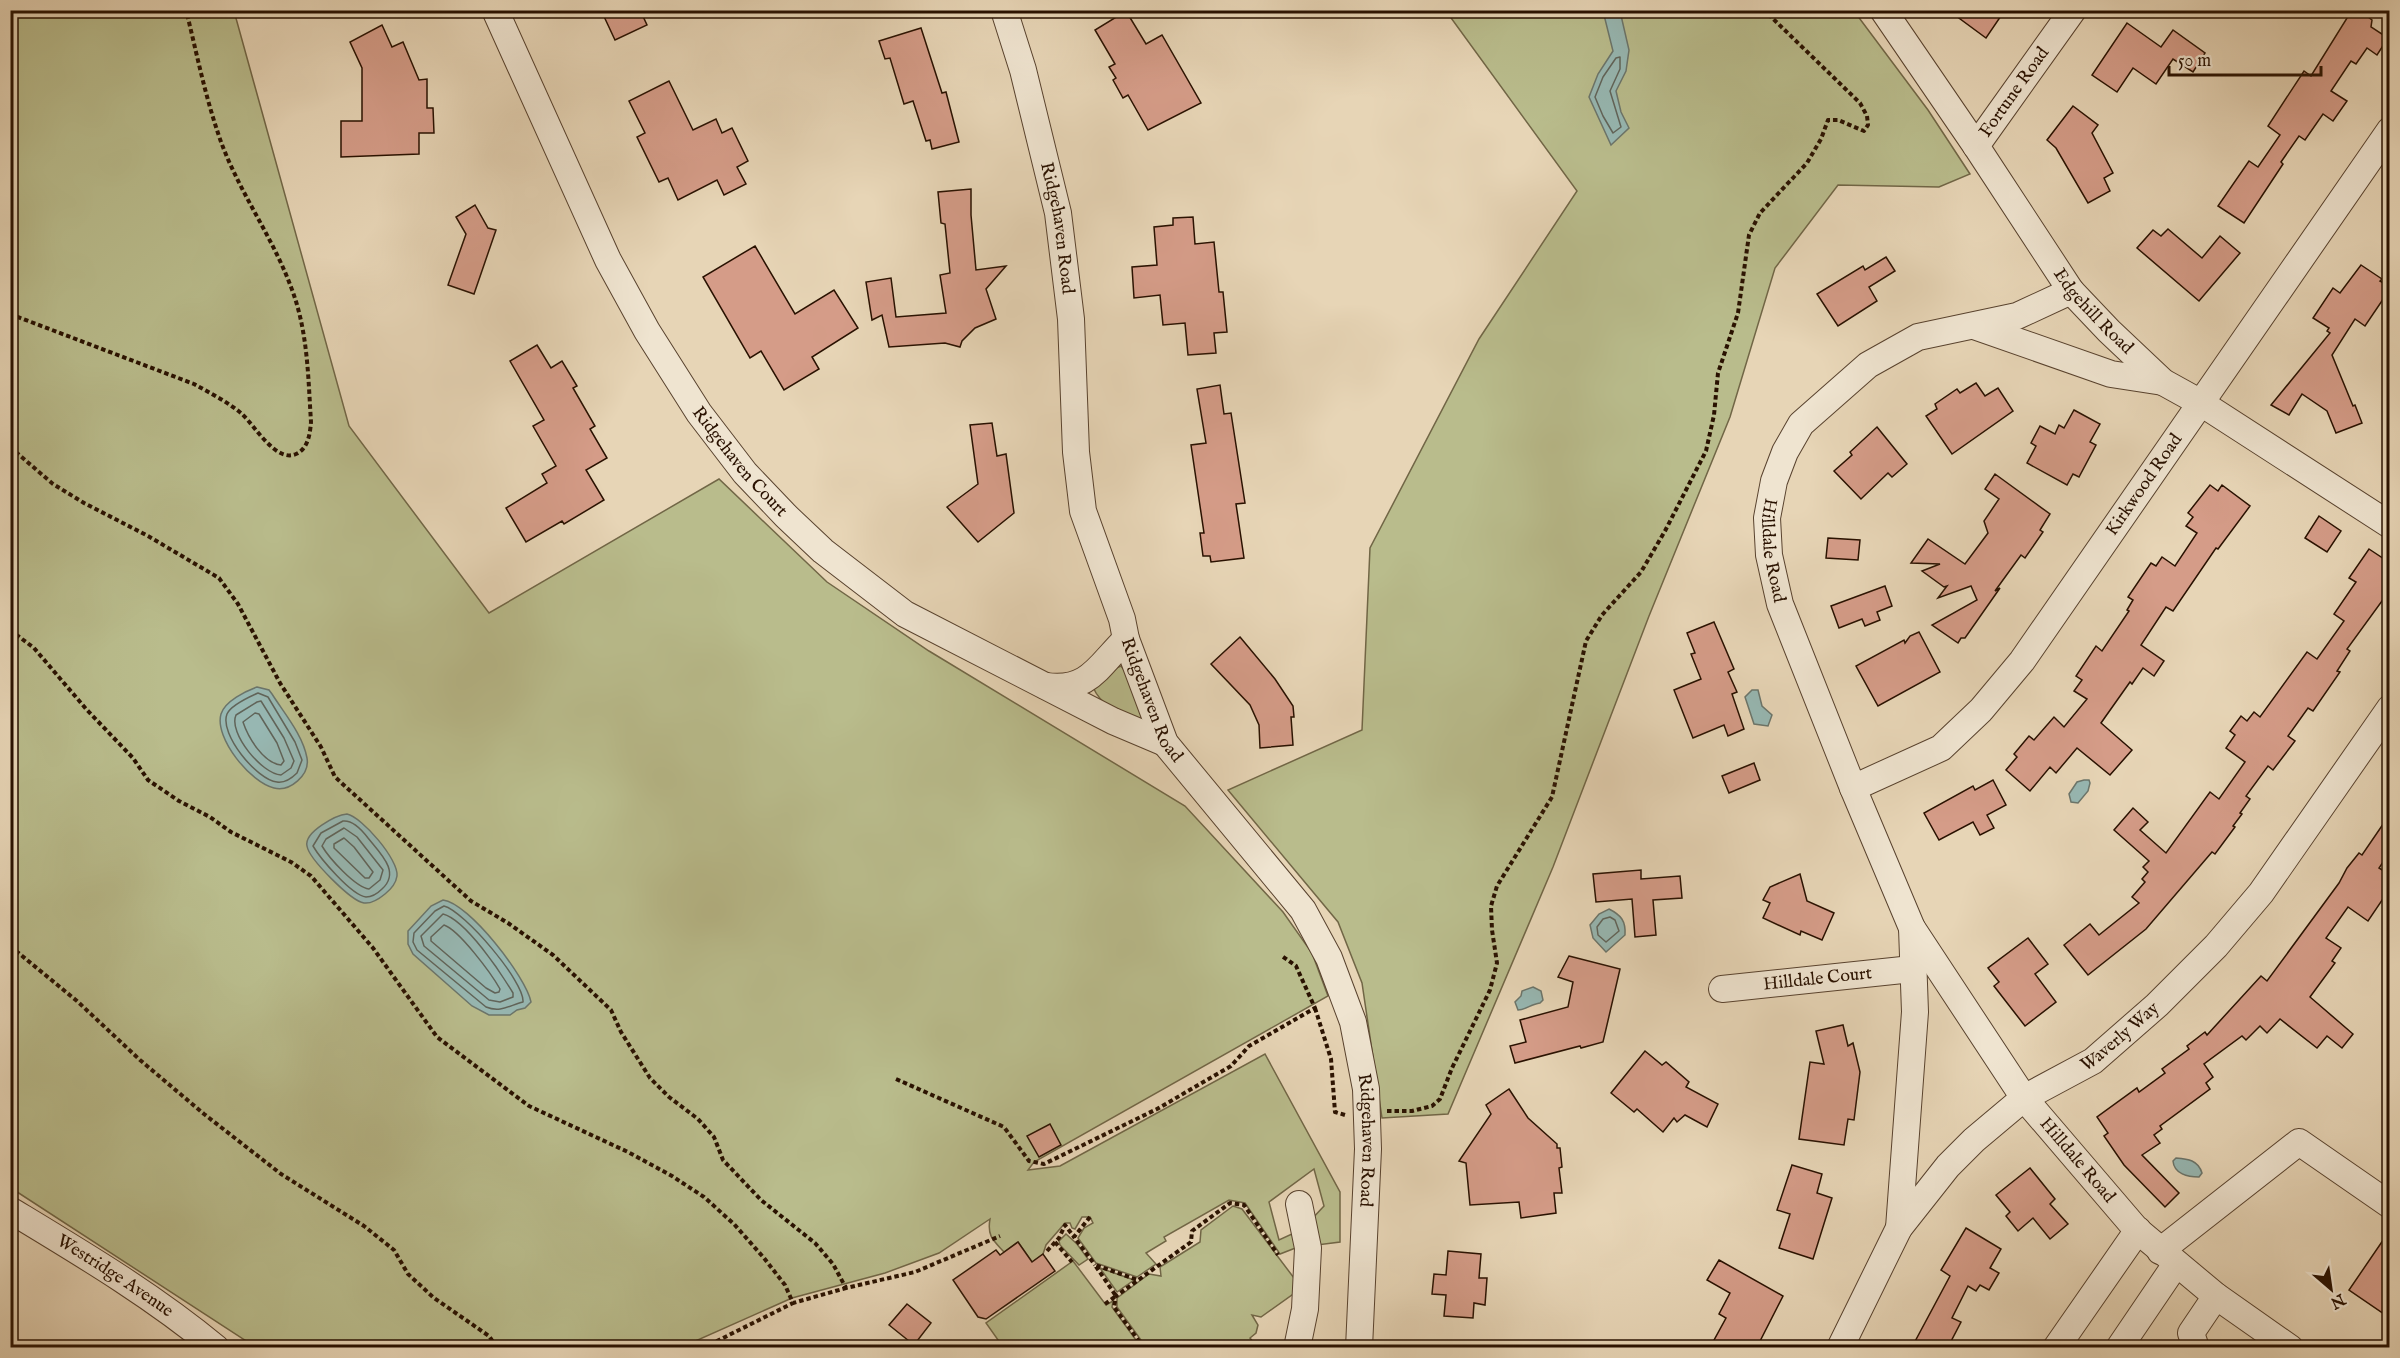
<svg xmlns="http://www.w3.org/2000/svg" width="2400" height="1358" font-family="'IM FELL English',serif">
  <rect width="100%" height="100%" fill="#e7d5b6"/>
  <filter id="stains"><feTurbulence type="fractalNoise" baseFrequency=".00333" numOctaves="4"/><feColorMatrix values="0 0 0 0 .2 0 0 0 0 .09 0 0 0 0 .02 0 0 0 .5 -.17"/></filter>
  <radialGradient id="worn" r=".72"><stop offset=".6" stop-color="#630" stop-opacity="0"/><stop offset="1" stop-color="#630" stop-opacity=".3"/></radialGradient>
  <g fill="#b9bc8c" stroke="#716646" stroke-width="1.5">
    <path d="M10,11h224l115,415 140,187 230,-134 108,103 102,69 256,155 98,106 29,41 16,43 -294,166 -6,8 32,-4 205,-112 75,138v50l-23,3 -7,-24 14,-15 -10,-37 -45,33 10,38 15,-7 4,14 -18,7 -35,-51 -16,-3 -65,37 2,4 -20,12 10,11 -19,13 -41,-14 -18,-25 6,-10 9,-5 -3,-6h-8l-7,12 -3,-1 -2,-5h-5l-19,22 -3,9 -11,8 -14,-20 -14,10c-11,-12 -17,-16 -14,-33l-51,34 -54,20 -93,25 -110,49 -425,1 -246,-160z"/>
    <path d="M1446,11h408l74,99 42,64 -31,13 -101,-2 -63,83 -45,149 -81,199 -96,251 -105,247 -66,4 -20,-135 -24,-61 -110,-132 134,-60 8,-182 109,-209 98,-148z"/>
    <path d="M1121,666l4,5 17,42 -2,8c-18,-7 -39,-14 -47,-34l23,-19z"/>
    <path d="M1233,1206l9,3 55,73 -1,10 -35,25 -9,-2 6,10 -2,8 -6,5 7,9h-111l-29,-40v-9l32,-24 12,2 -1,-9 40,-25 1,-12z"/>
    <path d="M1066,1234l11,10 11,15 -9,6 -19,-20 -1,-4z"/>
    <path d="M1073,1261l33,44 7,-4 -1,6 29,40h-138l-17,-24z"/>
    <path d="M1100,1268l34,12 -17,12z"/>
  </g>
  <g fill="#97b8b3" stroke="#6b756b" stroke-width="1.5">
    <path d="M1603,11h17l9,39 -3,21 -10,20 5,21 8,16 -18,17 -22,-48 9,-23 15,-23z"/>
    <path d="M257,687l12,3 3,4c12,19 31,41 35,64 3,17 -17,34 -33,30 -23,-5 -60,-50 -53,-74 4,-13 25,-23 36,-27z"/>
    <path d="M1752,690h6l4,16 10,9 -4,11 -14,-2 -9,-27z"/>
    <path d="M2084,780h5l1,3 -2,8 -10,12 -7,-1 -2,-8 8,-12z"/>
    <path d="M347,814c15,3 52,46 50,62 -1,7 -7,14 -12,18 -6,5 -13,10 -21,9 -13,-2 -55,-44 -57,-57 -3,-14 29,-31 40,-32z"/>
    <path d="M443,900c26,3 83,77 88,102l-6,6 -8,2 -7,5h-21l-17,-9 -59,-52 -5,-10v-13l23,-25z"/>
    <path d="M1609,909c12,6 17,12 16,26l-19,17 -13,-14 -3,-13 9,-11z"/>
    <path d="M1533,987l8,4 2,9 -3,3c-9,1 -14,7 -22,7l-3,-8 6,-6 1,-5z"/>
    <path d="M2176,1158c12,1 22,2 26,15l-3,4c-11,0 -25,-3 -26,-16z"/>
  </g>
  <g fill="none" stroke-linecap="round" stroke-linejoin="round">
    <g stroke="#60645a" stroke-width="1.5">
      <path d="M1620,57v12l-10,22 11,36 -8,6 -10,-17 -8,-19 8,-20 13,-19z"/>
      <path d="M258,693l10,4 27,45 7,18 -5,13c-5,5 -13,10 -20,9 -20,-2 -58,-48 -50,-68 4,-9 22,-17 31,-21z"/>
      <path d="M261,701l23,37 10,23 -3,7 -10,7c-19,-1 -53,-42 -45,-60l21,-13z"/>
      <path d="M255,713l4,1 18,29 7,18 -3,4c-18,-2 -33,-28 -38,-43z"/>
      <path d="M343,821c10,-1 19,9 25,17 12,15 33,34 14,51 -4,4 -10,8 -16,8 -15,-2 -46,-39 -53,-51l8,-13z"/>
      <path d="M344,828l13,9 26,33 -3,10 -11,9c-14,-2 -40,-31 -47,-43l4,-7z"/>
      <path d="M344,838l10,9 19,25 -4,6h-4l-31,-30v-4z"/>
      <path d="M444,906c20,5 81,76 79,96 -13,3 -22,11 -37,5l-69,-57 -4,-8 1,-9 21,-22z"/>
      <path d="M443,914c23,6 58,59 70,79v4l-13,5 -11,-2 -65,-54 -3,-10z"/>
      <path d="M1610,917l5,3 4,11 -13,11 -8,-7 -1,-8 6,-8z"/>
      <path d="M444,925c15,5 47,48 56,64l-1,3 -4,1 -9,-5 -55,-47v-4z"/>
    </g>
  </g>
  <g fill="#d59c88" stroke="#291100" stroke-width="1.5">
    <path d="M601,10h39l7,15 -32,15z"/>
    <path d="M1948,10h57l-19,28z"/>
    <path d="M2352,10h7l13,10 -1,7 17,11 -11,17 -10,-7 -11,16 -5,-3 -20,30 16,10 -14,20 -10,-7 -18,26 -6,-4 -18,26 2,2 -39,59 -26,-17 31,-45 9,6 22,-32 -12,-9 36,-55 7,5z"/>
    <path d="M1126,11l20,33 16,-9 39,68 -53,27 -20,-35 -5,3 -10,-18 3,-2 -7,-11 6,-3 -20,-34z"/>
    <path d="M2127,23l34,24 12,-17 32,23 -12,19 -20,-13 -17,25 -23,-16 -16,24 -25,-17z"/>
    <path d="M382,25l10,22 11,-5 16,38 8,-1v29h6l1,25h-15v21l-78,3v-36h21v-53l-12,-26z"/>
    <path d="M921,28l21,65 4,-1 13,50 -27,7 -2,-9 -4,1 -13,-40 -9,3 -14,-46 -5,1 -6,-18z"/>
    <path d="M669,81l24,49 23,-11 6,14 10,-5 16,33 -11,6 9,17 -22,11 -7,-15 -39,20 -10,-22 -9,4 -22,-45 8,-4 -16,-32z"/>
    <path d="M2073,106l25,19 -6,8 21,40 -9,5 6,13 -22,12 -32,-55 -9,-8z"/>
    <path d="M971,189v26l5,55 30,-4 -20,23 10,30 -21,9 -13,13 -2,6 -15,-4 -56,4 -7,-32 -10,5 -6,-38 25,-4 5,39 50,-4 -6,-38 10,-2 -5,-49 -4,-1 -3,-31z"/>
    <path d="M475,205l13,23 8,2 -22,64 -26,-9 18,-51 -10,-17z"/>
    <path d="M1193,217l2,27 19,-2 5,50h4l4,40 -13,1 2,20 -28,2 -3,-32 -22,2 -3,-30 -26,3 -2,-31 25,-2 -3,-38 19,-2v-7z"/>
    <path d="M2168,229l34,29 18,-22 20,17 -41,48 -62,-53 16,-18 8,6z"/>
    <path d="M755,246l40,68 39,-24 24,38 -46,29 7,12 -35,21 -23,-39 -11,7 -47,-81z"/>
    <path d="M1886,257l9,14 -26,16 8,14 -39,25 -21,-32 46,-28 2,4z"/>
    <path d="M2361,265l21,14 -2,2 10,6v2l-25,37 -10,-7 -23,36 21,51 2,-1 7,18 -26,10 -9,-22 -25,-17 -13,21 -18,-10 59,-72 -3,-2 2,-3 -16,-10 20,-30 7,5z"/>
    <path d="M537,345l14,23 11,-7 15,25 -4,2 22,38 -5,3 17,29 -21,12 18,30 -40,24 -2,-3 -36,21 -20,-34 41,-25 -5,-9 14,-8 -23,-40 11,-6 -34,-59z"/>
    <path d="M1976,383l9,13 13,-8 15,23 -61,43 -26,-38 11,-7 -2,-5 22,-15 3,4z"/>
    <path d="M1220,385l4,29 7,-1 14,90 -9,1 8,54 -33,4 -1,-6h-7l-3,-23h4l-13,-88 15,-2 -9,-54z"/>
    <path d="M2074,410l26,14 -10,18 6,3 -17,32 -6,-3 -6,11 -40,-22 9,-17 -5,-3 9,-17 15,8 4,-9 5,3z"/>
    <path d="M992,423l5,33 9,-2 8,59 -36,29 -31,-35 31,-23 -8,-59z"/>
    <path d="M1877,427l30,37 -15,13 -4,-4 -27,26 -27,-28 18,-16 -2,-3z"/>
    <path d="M1995,474l55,40 -10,16 3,2 -18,26 -4,-3 -26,36 5,-3 -35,50h-4l-3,5 -26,-18 45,-25 -6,-14 -33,12 9,-12 -3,1 -22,-16 18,-7 -29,-1 17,-24 37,25 23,-31 -4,-12 15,-22 -14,-10z"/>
    <path d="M2210,485l8,6 4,-6 28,21 -32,43 -2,-1 -43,63 -7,-4 -25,38 23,16 -10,15 -11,-8 -11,16 -2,-2 -29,41 31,27 -22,25 -33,-27 -21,25 -6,-6 -20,24 -24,-21 11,-13 -3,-3 15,-18 5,4 20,-23 10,10 23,-28 -13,-8 8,-11 -6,-4 20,-30 6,5 27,-40 -2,-1 6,-10 -5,-3 23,-34 5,3 6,-9 13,9 22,-33 -11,-7 7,-9 -5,-4z"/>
    <path d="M2319,516l22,15 -14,21 -22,-14z"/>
    <path d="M1828,538l32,2 -2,20 -32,-2z"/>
    <path d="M2369,549l21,14v27l-43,59 3,2 -13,20 3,1 -27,39 -5,-3 -20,28 7,5 -22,29 -5,-4 -22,30 4,3 -10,14 2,1 -9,12 2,1 -20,27 -3,-2 -66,77 -58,46 -24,-30 26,-21 9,11 40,-32 -7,-6 13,-15 -3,-3 6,-7 -5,-5 6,-6 -35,-31 19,-22 15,14 -8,8 26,23 44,-61 9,7 26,-37 -19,-14 9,-13 -5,-4 11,-15 6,5 7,-9 6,5 47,-65 10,7 27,-38 -10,-7 22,-32 -7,-4z"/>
    <path d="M1885,586l7,20 -15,6 3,8 -15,6 -3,-7 -23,9 -8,-22z"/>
    <path d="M1714,622l20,47 -6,3 9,20 -5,2 12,35 -16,7 -4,-11 -31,13 -19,-48 27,-11 -10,-25 4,-1 -8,-20z"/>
    <path d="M1919,632l21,40 -62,34 -22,-40 48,-26 1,3 5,-7z"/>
    <path d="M1240,637l35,42 18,27 1,11h-3l2,28 -33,3 -1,-23 -9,-20 -39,-41z"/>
    <path d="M1754,763l6,17 -31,13 -7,-17z"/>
    <path d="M1993,780l13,25 -19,10 7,13 -14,7 -7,-13 -34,18 -15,-27 49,-27 2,4z"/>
    <path d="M2390,814v38l-11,16 11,7 -6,11 5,4 -21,31 -20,-14 -22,31 15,10 -9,13 3,2 -25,34 43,37 -11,14 -15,-12 -10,12 -37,-29 -13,14 -7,-7 -14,14 -4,-4 -38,28 9,13 -7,6 4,6 -50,37 2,3 -8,6 6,8 -18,12 37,38 -14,14 -41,-42 -20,-29 4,-3 -11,-16 40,-29 2,4 26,-19 -3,-4 27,-20 -2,-3 18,-14 2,3 54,-59 6,5 72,-98 8,-15 12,-15 3,2z"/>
    <path d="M1641,870v9l39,-3 2,22 -29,2 3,35 -21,2 -3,-38 -36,3 -3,-28z"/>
    <path d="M1800,874l7,27 27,12 -12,27 -21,-9 -1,4 -37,-17 7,-15 -7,-3 7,-13z"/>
    <path d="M2028,938l20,26 -13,10 21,28 -31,24 -31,-40 5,-4 -11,-14z"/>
    <path d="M1569,956l51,13 -17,73 -22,6 -1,-2 -65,17 -5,-17 16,-4 -6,-22 48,-13 5,-25 -15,-5z"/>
    <path d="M1843,1025l5,21 5,-3 7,29 -6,48 -6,-1 -4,26 -45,-6 11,-77 14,2 -8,-33z"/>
    <path d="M1645,1051l17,14 4,-3 23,20 -3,5 32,17 -11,23 -22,-12 -8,7 -3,-4 -11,14 -26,-23 -3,3 -23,-19z"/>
    <path d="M1509,1089l19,29 29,26v4h3l2,19 -3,1 3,25h-8l2,20 -35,5 -2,-16 -49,3 -4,-42 -7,-2 32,-47 -5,-9z"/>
    <path d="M1050,1124l11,21 -22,12 -12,-21z"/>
    <path d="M1792,1165l30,9 -5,19 15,5 -19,61 -34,-11 11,-34 -13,-4z"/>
    <path d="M2030,1168l25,31 -5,5 18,20 -18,15 -17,-21 -15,13 -12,-15 4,-4 -14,-17z"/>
    <path d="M1966,1228l35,21 -11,19 9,5 -10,17 -9,-5 -4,6 -8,-5 -16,32 9,4 -13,25h-36l38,-71 -9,-6z"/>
    <path d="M2390,1230v88l-41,-28z"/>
    <path d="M1018,1242l14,20 11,-8 12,17 -69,48 -8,-2 -25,-37 43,-30 4,5z"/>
    <path d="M1448,1251l33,3 -2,24h8l-2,27 -11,-2 -1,15 -29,-2 2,-21 -14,-1 2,-20 12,1z"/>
    <path d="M1719,1260l64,36 -26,51h-33l-11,-5 13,-24 -7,-4 11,-21 -23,-13z"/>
    <path d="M907,1304l24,19 -17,22 -25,-20z"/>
  </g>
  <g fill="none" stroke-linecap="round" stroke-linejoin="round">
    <defs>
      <g id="minor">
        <path id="s1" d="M495,10l113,250 39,71 52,82 46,60 41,43 37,35 82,63 208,107 52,22"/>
        <path id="s2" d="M1004,10l19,60 35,143 13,106 5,133 7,59 39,108 4,20 39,104 138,167 26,48 24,64 13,67 2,60 -9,199"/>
        <path id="s3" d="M1883,10l93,136 95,145 38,40 54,51 38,21 189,122"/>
        <path id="s4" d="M1976,146l97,-136"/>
        <path id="s5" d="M2071,291l-54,25 -99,21 -50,28 -67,59 -16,28 -11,29 -7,37 2,37 11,49 73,184 59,140 112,170 113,132 79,66 74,52"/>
        <path d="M1974,326l137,48 52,8"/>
        <path d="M1046,686c43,6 53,-21 80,-47"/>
        <path id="s6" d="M1853,788l88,-40 40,-38 41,-49 368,-531"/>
        <path id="s7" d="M1722,989l190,-20"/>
        <path id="s8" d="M10,1210c71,43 142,85 206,138"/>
        <path d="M1899,1228l16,-216 -3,-84"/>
        <path d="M2160,1251l139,-109 91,63"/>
        <path d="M1297,1348l8,-39 3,-61 -9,-44"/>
        <path id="s9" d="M1840,1348l59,-120 49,-62 26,-26 50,-42 69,-37 64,-56 59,-59 45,-53 129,-185"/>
        <path d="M2056,1348l82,-118"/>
        <path d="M2119,1348l57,-84"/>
        <path d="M2196,1348l-5,-15 25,-37"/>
      </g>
    </defs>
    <use href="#minor" stroke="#58422e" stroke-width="28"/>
    <g stroke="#291100" stroke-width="4" stroke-dasharray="4.5 3" stroke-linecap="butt">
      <path d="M10,314l184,70c16,9 34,18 48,30 13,12 34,49 54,40 12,-5 14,-20 15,-32 -3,-46 -3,-91 -20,-135 -20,-54 -57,-102 -74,-157 -13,-39 -21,-80 -31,-120"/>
      <path d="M10,447l43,37 31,19 64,33 71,42 19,26 42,79 41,64 14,30 136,124 37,22 45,32 58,55 10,22 29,46 19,19 29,22 16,18 9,23 38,40 54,43 18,21 13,24 69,-16 85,-36"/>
      <path d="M10,630l24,18 53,62 46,48 15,22 31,21 31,16 21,15 60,30 20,14 62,72 64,89 92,69 99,46 44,24 32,21 30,27 30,34 21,27 8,18 53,-15"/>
      <path d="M10,946l67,55 63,59 64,54 77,60 83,52 30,24 14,24 26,24 55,38 8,12"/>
      <path d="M1315,1008l16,51 4,53 10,3"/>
      <path d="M896,1079l108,48 25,34 15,3 113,-55 74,-43 18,-20 66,-38 -19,-42 -14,-10"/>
      <path d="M1387,1111h25l20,-5 8,-7 12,-31 38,-78 7,-27 -5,-33 -1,-24 6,-20 55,-89 34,-156 16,-26 39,-43 24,-41 41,-80 8,-36 4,-42 20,-60 11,-78 11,-22 47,-50 14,-24 7,-19h10l26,11 4,-6 -1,-9 -7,-13 -96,-93"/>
      <path d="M1090,1217l-16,20 21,28"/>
      <path d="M1055,1242l17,20"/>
      <path d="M1047,1251l12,-13 6,-13 9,12"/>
      <path d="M1105,1304l11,-8 -21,-31 43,15"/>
      <path d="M703,1348l90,-45"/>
      <path d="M1144,1348l-30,-41 2,-11 75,-54 1,-11 38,-28 14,2 34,50"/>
    </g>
    <use href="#minor" stroke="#efe4d0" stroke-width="26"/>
  </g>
  <g text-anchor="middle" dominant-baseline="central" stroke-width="5" stroke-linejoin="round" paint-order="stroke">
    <g font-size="18" fill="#291100" stroke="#efe4d0">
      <text stroke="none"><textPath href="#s4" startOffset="66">Fortune Road</textPath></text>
      <text stroke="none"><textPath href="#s2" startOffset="225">Ridgehaven Road</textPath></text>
      <text stroke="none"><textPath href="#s3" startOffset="368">Edgehill Road</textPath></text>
      <text stroke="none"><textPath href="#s1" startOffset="516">Ridgehaven Court</textPath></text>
      <text stroke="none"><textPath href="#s6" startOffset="430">Kirkwood Road</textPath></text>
      <text stroke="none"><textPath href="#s5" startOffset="441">Hilldale Road</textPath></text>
      <text stroke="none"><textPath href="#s2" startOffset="711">Ridgehaven Road</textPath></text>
      <text stroke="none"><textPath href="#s7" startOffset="96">Hilldale Court</textPath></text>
      <text stroke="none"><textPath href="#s9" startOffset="429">Waverly Way</textPath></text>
      <text stroke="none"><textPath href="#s2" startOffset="1215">Ridgehaven Road</textPath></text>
      <text stroke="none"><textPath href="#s5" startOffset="1131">Hilldale Road</textPath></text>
      <text stroke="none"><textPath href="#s8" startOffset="124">Westridge Avenue</textPath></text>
    </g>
  </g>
  <rect width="2400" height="1358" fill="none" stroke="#e7d5b6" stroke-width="36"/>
  <rect x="12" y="12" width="2376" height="1334" fill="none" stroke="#291100" stroke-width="3"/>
  <rect x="18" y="18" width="2364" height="1322" fill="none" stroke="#291100" stroke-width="1.5"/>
  <g transform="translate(2331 1289) rotate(151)" stroke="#efe4d0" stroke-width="4.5" paint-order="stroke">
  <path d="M0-4.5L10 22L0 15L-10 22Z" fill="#291100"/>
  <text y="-9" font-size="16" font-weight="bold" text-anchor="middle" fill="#291100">N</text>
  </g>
  <path d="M2169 66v9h152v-9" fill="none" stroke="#291100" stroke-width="3"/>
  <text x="2178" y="66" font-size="18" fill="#291100" stroke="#efe4d0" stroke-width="4.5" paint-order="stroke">50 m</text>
  <rect width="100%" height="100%" filter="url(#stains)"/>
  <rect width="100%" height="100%" fill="url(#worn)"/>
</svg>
